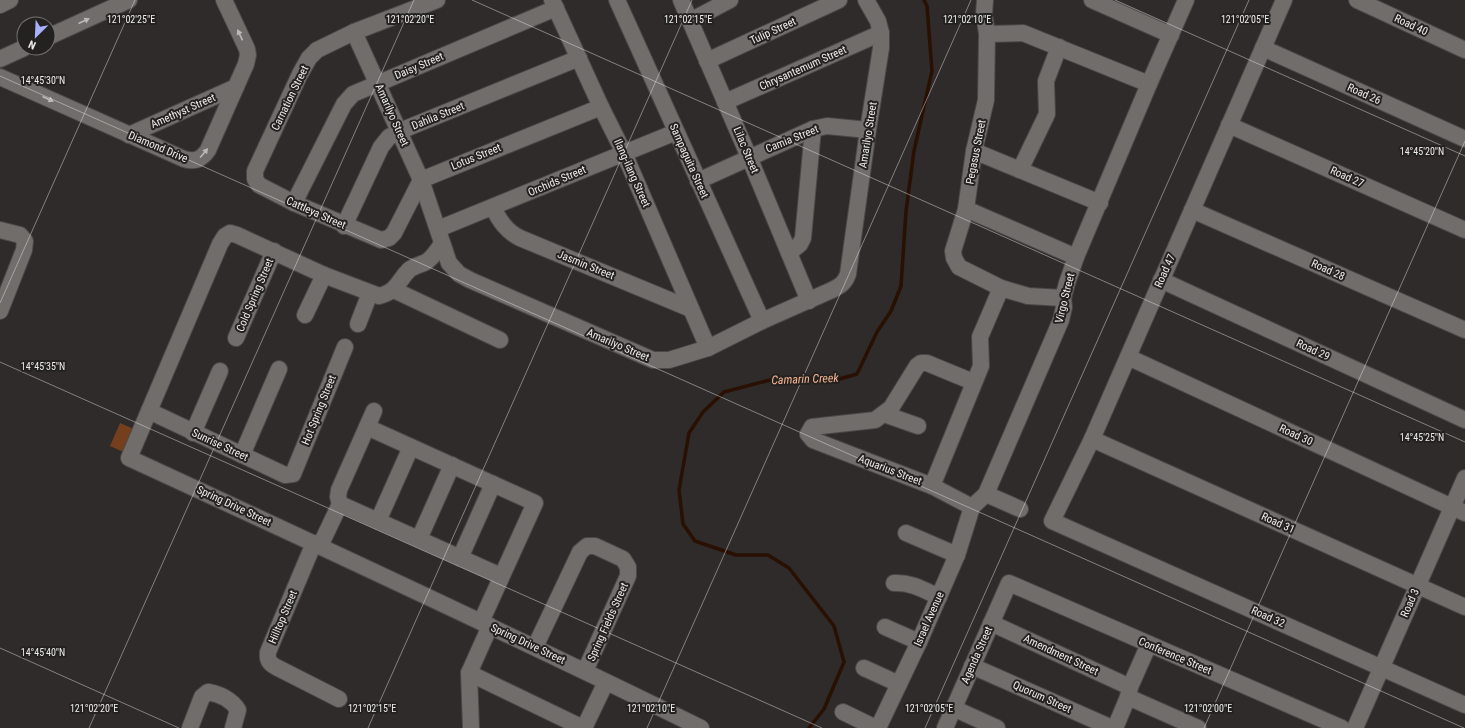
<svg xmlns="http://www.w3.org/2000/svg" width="1465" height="728" font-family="'Roboto Condensed',sans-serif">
  <rect width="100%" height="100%" fill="#2e2b2a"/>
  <path fill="#753f1e" d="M120,423l16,7 -10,23 -16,-7z"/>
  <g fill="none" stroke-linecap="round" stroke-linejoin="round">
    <path stroke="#291002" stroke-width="3.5" d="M809,728l15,-19 20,-47 -10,-36 -45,-58 -21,-13h-32l-41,-14 -12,-17 -4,-34 10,-57 14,-21 21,-20 46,-12 33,-1 33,1 21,-6 20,-42 14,-21 10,-25 5,-75 8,-60 18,-80 -5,-65 -3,-6"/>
    <defs>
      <g id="minor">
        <path d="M437,0l-83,32 -37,18 -8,8 -9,16 -45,97v8l4,6 35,18 87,37 8,-2 5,-5 27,-53 180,-73"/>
        <path d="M552,0l49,107 23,46 84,195"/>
        <path d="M617,0l145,321"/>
        <path d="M681,0l68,157 60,144"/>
        <path d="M985,0l-1,14 3,20 -1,66 -12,51 -8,58 -13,42 1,7 5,9 42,21 27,8 35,2"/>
        <path d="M1092,0l79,35"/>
        <path d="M1284,0l-192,439 -40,82 413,184"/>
        <path d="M1357,0l108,50"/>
        <path d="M0,5l10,-5"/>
        <path d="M690,21l40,-21"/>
        <path d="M354,32l67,148 28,83 10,11 11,6 183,80h16l39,-12 54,-27 70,-31c8,-4 13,-7 16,-16l20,-144 13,-82v-15l-3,-12 -12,-21"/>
        <path d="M987,34l36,-1 126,51"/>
        <path d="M48,37l81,-37"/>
        <path d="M1263,48l202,91"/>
        <path d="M0,59l24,-11"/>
        <path d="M707,61l132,-61"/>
        <path d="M0,77l184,82c11,3 17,1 24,-9l38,-86 2,-9 -1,-6 -23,-49"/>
        <path d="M725,102l156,-69"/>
        <path d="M1229,125l236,105"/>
        <path d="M129,135l107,-48"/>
        <path d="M974,151l126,52"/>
        <path d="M1020,170l27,-56 -1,-33 13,-34"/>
        <path d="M698,181l115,-52 14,-3 41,4"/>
        <path d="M294,203l50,-99 9,-10 203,-86"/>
        <path d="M493,208c7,13 13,23 27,30l171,71"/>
        <path d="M966,209l110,48"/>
        <path d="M1192,210l273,120"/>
        <path d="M344,226l37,-79 8,-10 11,-6 179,-73"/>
        <path d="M438,229l238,-97"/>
        <path d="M0,230l20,5 5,6 -1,9 -24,61"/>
        <path d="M442,244c-5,6 -9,14 -16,18 -6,3 -12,4 -17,8 -12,12 -11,21 -30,26l-55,-21 -87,-40 -7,-2 -5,3 -5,8 -91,214c191,88 383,177 572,270"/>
        <path d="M789,253l11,-9 3,-6 10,-109"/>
        <path d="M1161,280l304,140"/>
        <path d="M394,290l106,50"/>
        <path d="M305,315l19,-40"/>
        <path d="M358,324l12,-31"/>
        <path d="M236,338l38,-87"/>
        <path d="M1128,357l337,156"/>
        <path d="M149,411l136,64 8,-1 52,-127"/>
        <path d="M374,411l-35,79 -1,7 2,7 161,72"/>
        <path d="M884,414l34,12"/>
        <path d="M367,427l168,76 -54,119"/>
        <path d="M193,433l27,-62"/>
        <path d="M1092,439l373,168"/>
        <path d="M242,455l37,-86"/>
        <path d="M932,486l49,-120 -1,-29 21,-49"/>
        <path d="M986,494l34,15"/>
        <path d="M972,507l-40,-21 -119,-46 -5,-6 4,-7 63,-7 16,-12 26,-42 4,-3h6l46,19"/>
        <path d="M378,521l33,-74"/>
        <path d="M906,533l51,22"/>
        <path d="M419,539l33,-74"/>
        <path d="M314,543l-46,109c-1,8 1,11 8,15l63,32"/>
        <path d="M320,546l20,-42"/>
        <path d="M460,558l33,-74"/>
        <path d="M894,583c17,-1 30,7 45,14"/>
        <path d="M991,623l139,64"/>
        <path d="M885,627l34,15"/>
        <path d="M535,647l45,-95 7,-6h8l28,13 5,8v9l-43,95"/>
        <path d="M972,666l140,62"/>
        <path d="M864,668l35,16"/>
        <path d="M469,673l114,55"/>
        <path d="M1128,697l70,31"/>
        <path d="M953,708l44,20"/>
        <path d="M843,712l33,16"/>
        <path d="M190,728l12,-31 6,-5c12,2 24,8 30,18l-5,18"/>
        <path d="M471,728l-2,-55 21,-47"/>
        <path d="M584,728l22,-46"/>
        <path d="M878,728l41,-86 38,-87 15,-48 14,-13 75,-174 3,-13 -1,-9 4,-15 9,-26 73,-173 37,-84"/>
        <path d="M945,728l64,-145 333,145"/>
        <path d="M1115,728l13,-31 2,-10 19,-43"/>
        <path d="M1355,728l110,-250"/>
      </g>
    </defs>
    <use href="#minor" stroke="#4a4847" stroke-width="18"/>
    <use href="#minor" stroke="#706d6b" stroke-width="16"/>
  </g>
  <defs><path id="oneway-solid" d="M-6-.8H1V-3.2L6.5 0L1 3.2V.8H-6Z"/></defs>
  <g fill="#bcb9b8">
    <use href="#oneway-solid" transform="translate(84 21) rotate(-24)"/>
    <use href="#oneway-solid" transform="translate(240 35) rotate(-115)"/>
    <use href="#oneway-solid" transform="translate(48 99) rotate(24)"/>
    <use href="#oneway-solid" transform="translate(204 153) rotate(-50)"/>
  </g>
  <path fill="none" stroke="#eeeceb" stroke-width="1" stroke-opacity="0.45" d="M472,0l993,442M1115,0l350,156M0,76l1464,652M0,303l135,-303M0,362l822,366M0,648l179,80M89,728l325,-728M368,728l324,-728M647,728l324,-728M925,728l324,-728M1204,728l261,-587"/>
  <g text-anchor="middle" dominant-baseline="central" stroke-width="4" stroke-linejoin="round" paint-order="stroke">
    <g font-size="11" fill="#eeeceb" stroke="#242220">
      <text transform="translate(1411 25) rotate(25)">Road 40</text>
      <text transform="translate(773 31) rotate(-25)">Tulip Street</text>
      <text transform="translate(419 66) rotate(-23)">Daisy Street</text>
      <text transform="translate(803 68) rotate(-24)">Chrysantemum Street</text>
      <text transform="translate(1364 94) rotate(24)">Road 26</text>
      <text transform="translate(290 98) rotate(-64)">Carnation Street</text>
      <text transform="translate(183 111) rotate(-24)">Amethyst Street</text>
      <text transform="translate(392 115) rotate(66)">Amarilyo Street</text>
      <text transform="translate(438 116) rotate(-22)">Dahlia Street</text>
      <text transform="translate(868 135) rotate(-81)">Amarilyo Street</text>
      <text transform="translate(792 139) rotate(-22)">Camia Street</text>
      <text transform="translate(158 147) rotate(23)">Diamond Drive</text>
      <text transform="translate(746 150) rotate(67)">Lilac Street</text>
      <text transform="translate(976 152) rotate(-79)">Pegasus Street</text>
      <text transform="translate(476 157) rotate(-22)">Lotus Street</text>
      <text transform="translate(689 161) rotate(66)">Sampaguita Street</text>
      <text transform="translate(632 173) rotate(66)">Ilang-ilang Street</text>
      <text transform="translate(1347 177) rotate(24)">Road 27</text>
      <text transform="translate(557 181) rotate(-23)">Orchids Street</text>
      <text transform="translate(316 213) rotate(24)">Cattleya Street</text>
      <text transform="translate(586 265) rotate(22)">Jasmin Street</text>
      <text transform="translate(1328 270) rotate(24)">Road 28</text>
      <text transform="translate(1165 271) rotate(-66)">Road 47</text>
      <text transform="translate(255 295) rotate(-67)">Cold Spring Street</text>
      <text transform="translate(1065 298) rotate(-76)">Virgo Street</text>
      <text transform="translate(618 345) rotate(23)">Amarilyo Street</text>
      <text transform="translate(1313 350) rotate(25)">Road 29</text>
      <text transform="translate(319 410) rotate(-68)">Hot Spring Street</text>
      <text transform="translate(1296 435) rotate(25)">Road 30</text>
      <text transform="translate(220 445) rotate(25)">Sunrise Street</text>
      <text transform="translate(890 470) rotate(21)">Aquarius Street</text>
      <text transform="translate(234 506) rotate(25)">Spring Drive Street</text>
      <text transform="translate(1278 523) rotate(24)">Road 31</text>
      <text transform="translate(1410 603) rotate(-66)">Road 3</text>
      <text transform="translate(283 617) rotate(-67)">Hilltop Street</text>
      <text transform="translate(1268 617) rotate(24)">Road 32</text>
      <text transform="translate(929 619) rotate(-66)">Israel Avenue</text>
      <text transform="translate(608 622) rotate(-66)">Spring Fields Street</text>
      <text transform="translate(528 644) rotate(25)">Spring Drive Street</text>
      <text transform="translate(977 655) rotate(-66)">Agenda Street</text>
      <text transform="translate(1061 655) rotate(25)">Amendment Street</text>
      <text transform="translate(1175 656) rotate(23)">Conference Street</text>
      <text transform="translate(1042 697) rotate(24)">Quorum Street</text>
    </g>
    <g font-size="12" font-style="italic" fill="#f9b793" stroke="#242220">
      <text transform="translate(805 379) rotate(-2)">Camarin Creek</text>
    </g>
  </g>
  <g font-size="10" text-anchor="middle" fill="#eeeceb" stroke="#242220" stroke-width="4" stroke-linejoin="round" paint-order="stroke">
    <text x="410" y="23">121°02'20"E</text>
    <text x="688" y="23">121°02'15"E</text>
    <text x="967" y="23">121°02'10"E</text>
    <text x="1245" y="23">121°02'05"E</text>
    <text x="131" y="23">121°02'25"E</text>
    <text x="43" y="84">14°45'30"N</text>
    <text x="1422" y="155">14°45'20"N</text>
    <text x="43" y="370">14°45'35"N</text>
    <text x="1422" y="441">14°45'25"N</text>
    <text x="43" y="656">14°45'40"N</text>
    <text x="94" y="712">121°02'20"E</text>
    <text x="372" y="712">121°02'15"E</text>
    <text x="651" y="712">121°02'10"E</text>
    <text x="929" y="712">121°02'05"E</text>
    <text x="1208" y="712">121°02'00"E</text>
  </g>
  <g transform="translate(36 36) rotate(204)"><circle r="19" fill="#242220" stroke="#757371"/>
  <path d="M0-3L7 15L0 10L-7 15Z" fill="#a7b1fc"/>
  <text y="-6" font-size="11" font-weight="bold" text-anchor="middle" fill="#eeeceb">N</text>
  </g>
</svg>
